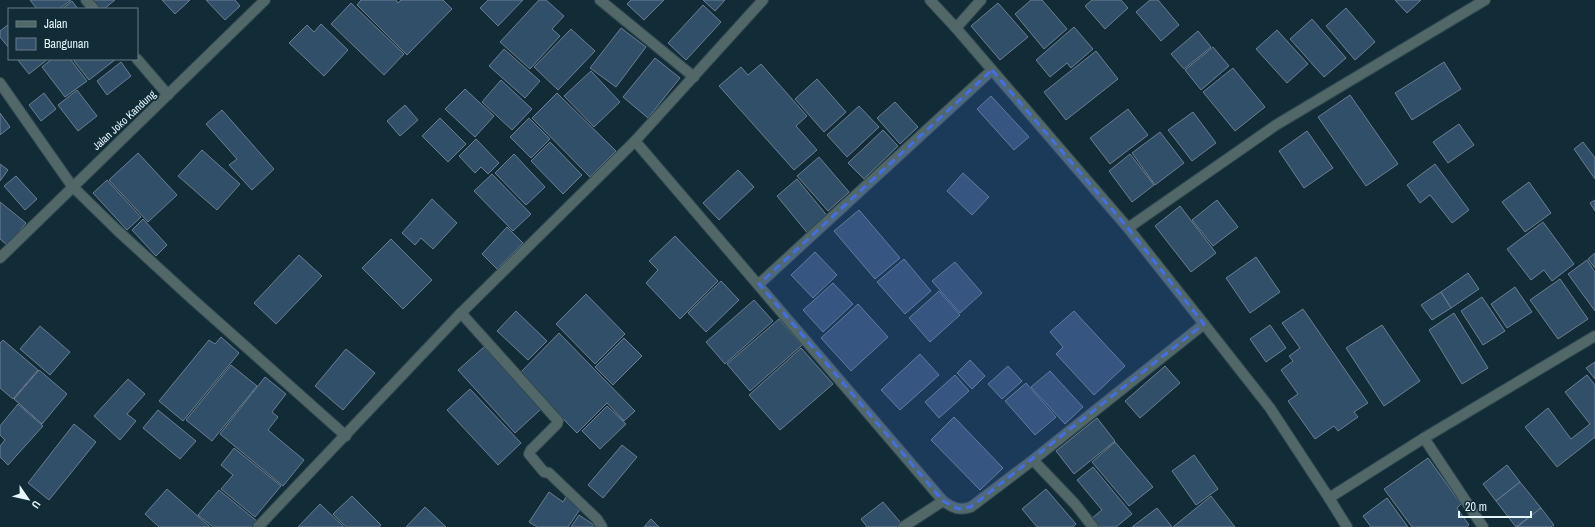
<svg xmlns="http://www.w3.org/2000/svg" width="1595" height="527" font-family="'Archivo Narrow',sans-serif">
  <rect width="100%" height="100%" fill="#112c36"/>
  <g fill="#324f6a" stroke="#6b7e92">
    <path d="M30,0h41l-12,9h-22z"/>
    <path d="M92,0h23l-11,9h-4z"/>
    <path d="M162,0h28l-15,14z"/>
    <path d="M206,0h29l5,6 -15,14z"/>
    <path d="M361,0h35l2,3 3,-3h42l9,9 -45,46 -50,-50z"/>
    <path d="M488,0h35l-25,26 -18,-18z"/>
    <path d="M539,0h7l18,16 -12,13 8,7 -30,33 -30,-27z"/>
    <path d="M631,0h33l-20,20 -17,-16z"/>
    <path d="M703,0h22l-10,11z"/>
    <path d="M1031,0h11l25,29 -23,20 -29,-35z"/>
    <path d="M1092,0h29l7,8 -23,21 -20,-23z"/>
    <path d="M1150,0h8l21,25 -18,16 -25,-29z"/>
    <path d="M1395,0h26l-14,13z"/>
    <path d="M72,1l6,8h-16z"/>
    <path d="M351,3l53,51 -20,21 -53,-51z"/>
    <path d="M998,3l30,34 -28,23 -29,-34z"/>
    <path d="M703,5l18,17 -35,38 -18,-17z"/>
    <path d="M1346,8l29,34 -20,18 -29,-34z"/>
    <path d="M1312,19l34,39 -22,19 -34,-38z"/>
    <path d="M9,24v24l-9,-11v-6z"/>
    <path d="M321,24l27,26 -24,26 -35,-33 18,-18 7,7z"/>
    <path d="M1074,27l19,22 -22,19 -4,-5 -17,14 -14,-17z"/>
    <path d="M621,28l25,19 -30,40 -26,-19z"/>
    <path d="M571,29l24,22 -37,39 -24,-23z"/>
    <path d="M1277,30l31,34 -21,19 -31,-34z"/>
    <path d="M1198,31l13,16 -27,22 -13,-15z"/>
    <path d="M1213,47l16,19 -28,24 -16,-20z"/>
    <path d="M504,49l36,32 -15,17 -36,-32z"/>
    <path d="M1096,51l22,28 -52,41 -22,-28z"/>
    <path d="M655,58l25,20 -32,40 -25,-21z"/>
    <path d="M17,59h31l-19,15z"/>
    <path d="M52,59h18l17,22 -22,16 -23,-30z"/>
    <path d="M76,59h40l-27,21 -15,-19z"/>
    <path d="M121,62l10,14 -24,19 -10,-14z"/>
    <path d="M1444,62l17,27 -49,31 -17,-27z"/>
    <path d="M761,64l46,52 -11,10 21,24 -23,20 -75,-84 22,-19 7,8z"/>
    <path d="M1233,68l32,39 -30,24 -32,-39z"/>
    <path d="M591,71l29,31 -26,25 -30,-31z"/>
    <path d="M817,79l29,33 -22,20 -29,-33z"/>
    <path d="M501,80l31,29 -20,21 -30,-28z"/>
    <path d="M465,89l29,27 -19,21 -30,-28z"/>
    <path d="M77,90l20,26 -19,15 -20,-26z"/>
    <path d="M44,93l12,16 -15,12 -12,-16z"/>
    <path d="M557,93l59,58 -26,26 -58,-59z"/>
    <path d="M1350,95l48,69 -32,22 -48,-69z"/>
    <path d="M991,96l38,41 -15,13 -37,-41z"/>
    <path d="M895,102l23,25 -18,17 -23,-26z"/>
    <path d="M405,105l13,15 -18,16 -13,-15z"/>
    <path d="M859,106l20,21 -32,30 -20,-22z"/>
    <path d="M1128,109l20,26 -38,29 -20,-26z"/>
    <path d="M222,110l52,59 -22,21 -23,-25 8,-6 -31,-35z"/>
    <path d="M1193,112l23,31 -24,18 -24,-31z"/>
    <path d="M0,113l10,14 -10,8z"/>
    <path d="M440,118l26,26 -18,18 -26,-26z"/>
    <path d="M529,118l21,21 -19,19 -21,-21z"/>
    <path d="M1459,124l15,21 -26,18 -15,-21z"/>
    <path d="M883,130l15,16 -34,33 -16,-16z"/>
    <path d="M1307,131l26,37 -29,20 -25,-37z"/>
    <path d="M1160,132l24,31 -29,22 -23,-32z"/>
    <path d="M476,139l23,24 -11,11 -7,-7 -6,6 -16,-17z"/>
    <path d="M550,142l32,33 -19,19 -32,-33z"/>
    <path d="M1583,142l12,16v21l-21,-30z"/>
    <path d="M202,150l38,34 -23,26 -39,-34z"/>
    <path d="M138,153l39,42 -29,27 -39,-42z"/>
    <path d="M514,154l31,33 -19,18 -31,-32z"/>
    <path d="M1130,154l24,31 -22,17 -23,-31z"/>
    <path d="M819,157l30,35 -21,19 -31,-35z"/>
    <path d="M0,164l8,6 -8,11z"/>
    <path d="M1435,164l34,46 -17,13 -22,-28 -10,8 -13,-18z"/>
    <path d="M738,170l16,17 -35,33 -16,-17z"/>
    <path d="M963,173l26,24 -17,18 -25,-24z"/>
    <path d="M492,174l39,40 -18,17 -39,-40z"/>
    <path d="M16,176l21,23 -12,11 -21,-24z"/>
    <path d="M797,179l32,39 -20,17 -32,-39z"/>
    <path d="M107,180l34,37 -14,13 -34,-37z"/>
    <path d="M1529,182l22,31 -26,19 -23,-30z"/>
    <path d="M432,199l25,24 -24,26 -12,-11 -6,7 -13,-12z"/>
    <path d="M1217,200l21,27 -25,19 -21,-26z"/>
    <path d="M1595,200v11l-5,-8z"/>
    <path d="M0,202l26,21 -18,23 -8,-7z"/>
    <path d="M1180,206l36,47 -25,19 -36,-46z"/>
    <path d="M859,210l41,48 -25,21 -41,-48z"/>
    <path d="M143,219l24,26 -11,11 -24,-26z"/>
    <path d="M1543,222l31,42 -22,17 -8,-11 -13,10 -24,-31z"/>
    <path d="M507,227l16,16 -26,26 -15,-15z"/>
    <path d="M675,236l43,45 -38,38 -34,-36 12,-13 -9,-9z"/>
    <path d="M391,239l41,41 -29,29 -41,-41z"/>
    <path d="M815,252l22,23 -24,23 -22,-23z"/>
    <path d="M1595,253v15l-7,-9z"/>
    <path d="M299,255l23,21 -46,48 -22,-21z"/>
    <path d="M1256,257l24,35 -30,21 -24,-35z"/>
    <path d="M904,259l27,32 -26,23 -28,-32z"/>
    <path d="M1587,260l8,12v39l-27,-37z"/>
    <path d="M955,262l27,31 -22,20 -28,-32z"/>
    <path d="M1468,273l11,16 -28,19 -10,-16z"/>
    <path d="M1560,279l28,40 -30,20 -28,-39z"/>
    <path d="M721,281l18,19 -33,32 -18,-19z"/>
    <path d="M833,283l20,21 -30,28 -20,-22z"/>
    <path d="M1515,287l17,25 -25,16 -16,-24z"/>
    <path d="M939,291l21,24 -30,27 -21,-24z"/>
    <path d="M1441,292l10,16 -19,12 -11,-15z"/>
    <path d="M586,294l39,40 -30,30 -39,-40z"/>
    <path d="M1482,297l23,34 -22,14 -22,-34z"/>
    <path d="M754,300l19,21 -48,43 -19,-22z"/>
    <path d="M858,304l30,33 -37,34 -30,-33z"/>
    <path d="M1303,309l65,94 -14,9 4,5 -20,14 -4,-5 -19,13 -27,-38 10,-7 -17,-24 12,-9 -4,-5 11,-8 -18,-25z"/>
    <path d="M516,311l31,30 -19,19 -31,-29z"/>
    <path d="M1074,311l51,55 -31,29 -38,-41 7,-7 -13,-15z"/>
    <path d="M1454,313l34,55 -26,16 -33,-54z"/>
    <path d="M779,319l23,26 -52,46 -23,-27z"/>
    <path d="M1270,325l16,23 -20,14 -16,-23z"/>
    <path d="M1382,325l38,56 -36,25 -38,-58z"/>
    <path d="M40,326l30,26 -20,23 -30,-26z"/>
    <path d="M559,333l76,78 -11,10 -17,-18 -30,30 -58,-59z"/>
    <path d="M221,337l18,16 -56,68 -24,-20 50,-61 6,4z"/>
    <path d="M624,338l18,18 -29,29 -18,-18z"/>
    <path d="M3,340l35,30 -25,29 -13,-11v-45z"/>
    <path d="M484,347l57,62 -26,24 -57,-63z"/>
    <path d="M801,348l32,36 -53,46 -31,-35z"/>
    <path d="M346,349l29,24 -32,37 -28,-24z"/>
    <path d="M920,354l19,21 -39,35 -19,-20z"/>
    <path d="M970,360l15,16 -13,13 -15,-16z"/>
    <path d="M1595,362v17l-9,-11z"/>
    <path d="M231,365l26,21 -45,55 -26,-21z"/>
    <path d="M1008,366l14,15 -20,18 -14,-15z"/>
    <path d="M1165,366l15,17 -40,35 -15,-17z"/>
    <path d="M39,370l28,24 -25,30 -28,-25z"/>
    <path d="M1050,371l33,36 -18,17 -34,-37z"/>
    <path d="M955,375l14,16 -30,27 -14,-16z"/>
    <path d="M1587,375l8,10v52l-38,30 -32,-40 23,-19 23,31 19,-15 -25,-32z"/>
    <path d="M265,377l21,17 -14,18 6,5 -10,13 36,30 -21,26 -63,-52z"/>
    <path d="M128,379l17,15 -18,20 9,7 -16,19 -26,-24z"/>
    <path d="M1026,383l30,34 -21,18 -30,-34z"/>
    <path d="M470,389l51,54 -23,22 -51,-55z"/>
    <path d="M18,404l25,22 -35,39 -8,-8v-11l5,-6 -5,-5v-9z"/>
    <path d="M607,406l19,18 -26,25 -18,-18z"/>
    <path d="M158,410l38,31 -16,18 -37,-31z"/>
    <path d="M954,417l49,51 -23,22 -49,-50z"/>
    <path d="M1097,418l18,23 -41,33 -18,-23z"/>
    <path d="M74,424l22,18 -47,58 -21,-17z"/>
    <path d="M1115,442l38,45 -24,19 -37,-44z"/>
    <path d="M622,445l15,12 -34,41 -15,-13z"/>
    <path d="M234,448l47,38 -26,31 -34,-28 12,-14 -12,-10z"/>
    <path d="M1194,455l24,34 -22,16 -24,-34z"/>
    <path d="M1428,458l33,46 -4,4 12,17 -2,2h-55l-28,-38z"/>
    <path d="M1507,465l13,17 -24,19 -13,-17z"/>
    <path d="M1093,467l39,47 -16,13h-17l-7,-9 10,-8 -25,-30z"/>
    <path d="M1520,482l21,26 -25,19 -20,-26z"/>
    <path d="M167,489l43,38h-51l-14,-13z"/>
    <path d="M1046,489l30,35 -3,3h-36l-15,-18z"/>
    <path d="M219,490l39,32 -4,5h-41l-15,-12z"/>
    <path d="M549,492l14,10 3,-5 15,11 -13,19h-31l-8,-5z"/>
    <path d="M352,496l29,29 -2,2h-33l-13,-13z"/>
    <path d="M1211,496l24,31h-62z"/>
    <path d="M1387,498l21,29h-37l-8,-11z"/>
    <path d="M883,502l18,21 -5,4h-29l-6,-8z"/>
    <path d="M320,504l24,23h-46z"/>
    <path d="M425,507l21,20h-40z"/>
    <path d="M1157,508l15,19h-40z"/>
    <path d="M1541,508l13,17 -3,2h-34z"/>
    <path d="M579,515l18,12h-26z"/>
    <path d="M651,519l8,8h-15z"/>
  </g>
  <g fill="none" stroke-linecap="round" stroke-linejoin="round">
    <defs>
      <g id="street">
        <path d="M86,0l8,9"/>
        <path d="M600,0l94,77"/>
        <path d="M930,0l26,28 172,200 76,96 66,84 59,90"/>
        <path d="M956,28l25,-28"/>
        <path d="M137,59l31,36"/>
        <path d="M0,83l72,103 45,44 73,67 156,139"/>
        <path d="M635,141l308,360c10,7 16,10 28,6l62,-47 171,-136"/>
        <path d="M1128,228l148,-103 209,-125"/>
        <path d="M0,258l265,-258"/>
        <path d="M759,284l233,-214"/>
        <path d="M461,313l97,108 -1,3 -26,26 -2,4 15,18 5,1 48,46 5,8"/>
        <path d="M1424,438l59,89"/>
        <path d="M1033,460l42,44 18,23"/>
        <path d="M258,527l203,-214 174,-172 128,-141"/>
        <path d="M903,527l40,-26"/>
        <path d="M1347,527l-18,-29 95,-60 171,-102"/>
      </g>
    </defs>
    <use href="#street" stroke="#2f4852" stroke-width="12"/>
    <use href="#street" stroke="#516768" stroke-width="10"/>
  </g>
  <path fill="#456fdf" fill-opacity="0.2" stroke="#456fdf" stroke-width="3" stroke-dasharray="8 5" stroke-linejoin="round" d="M992,70l136,158 76,96 -233,183 -13,2 -15,-8 -184,-217z"/>
  <g text-anchor="middle" dominant-baseline="central" stroke-width="3.5" stroke-linejoin="round" paint-order="stroke">
    <g font-size="11" fill="#e5f5fc" stroke="#112c36">
      <text transform="translate(124 120) rotate(-43)">Jalan Joko Kandung</text>
    </g>
  </g>
  <rect x="8" y="8" width="130" height="52" fill="#112c36" stroke="#667c85"/>
  <rect x="16" y="21" width="20" height="6" fill="#516768" stroke="#667c85"/>
  <text x="44" y="28" font-size="12" fill="#e5f5fc">Jalan</text>
  <rect x="16" y="38" width="20" height="12" fill="#324f6a" stroke="#667c85"/>
  <text x="44" y="48" font-size="12" fill="#e5f5fc">Bangunan</text>
  <g transform="translate(28 499) rotate(124)" stroke="#112c36" stroke-width="3" paint-order="stroke">
  <path d="M0-3L7 15L0 10L-7 15Z" fill="#e5f5fc"/>
  <text y="-6" font-size="11" font-weight="bold" text-anchor="middle" fill="#e5f5fc">U</text>
  </g>
  <path d="M1459 511v6h72v-6" fill="none" stroke="#e5f5fc" stroke-width="2"/>
  <text x="1465" y="511" font-size="12" fill="#e5f5fc" stroke="#112c36" stroke-width="3" paint-order="stroke">20 m</text>
</svg>
